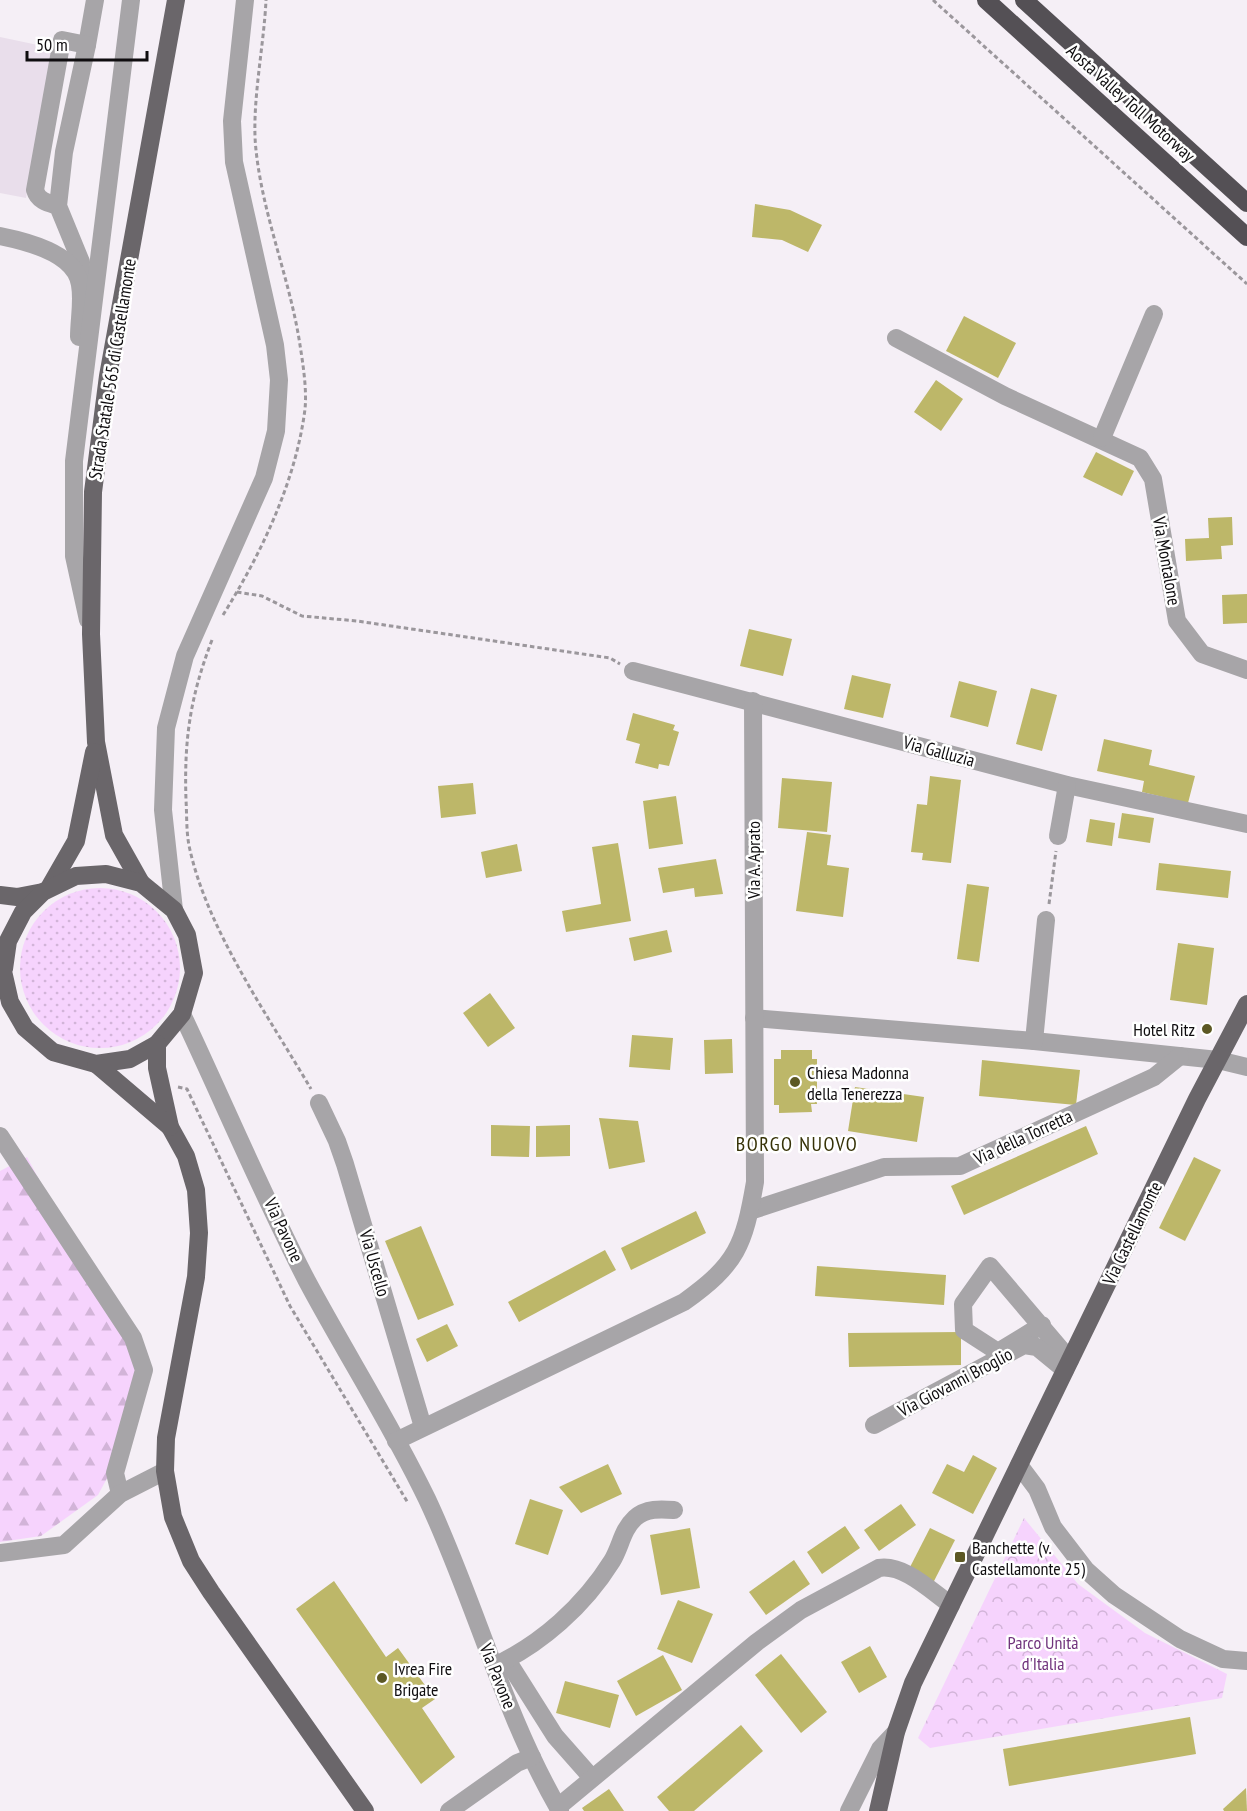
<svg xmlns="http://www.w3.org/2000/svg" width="1247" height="1811" font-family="'PT Sans Narrow',sans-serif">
  <defs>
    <pattern id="grass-dots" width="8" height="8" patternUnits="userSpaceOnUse" patternTransform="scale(1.5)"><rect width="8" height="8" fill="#f6d3fd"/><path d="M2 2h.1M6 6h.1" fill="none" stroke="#d2b4d8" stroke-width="1.8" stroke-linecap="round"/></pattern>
    <pattern id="forest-firs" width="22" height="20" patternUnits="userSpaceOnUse" patternTransform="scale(1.5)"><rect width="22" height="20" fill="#f6d3fd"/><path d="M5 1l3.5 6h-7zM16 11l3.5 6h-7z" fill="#d2b4d8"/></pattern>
    <pattern id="park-crowns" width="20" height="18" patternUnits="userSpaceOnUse" patternTransform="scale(1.5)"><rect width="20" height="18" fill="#f6d3fd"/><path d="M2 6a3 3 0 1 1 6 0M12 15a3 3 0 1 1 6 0" fill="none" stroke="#d2b4d8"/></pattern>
  </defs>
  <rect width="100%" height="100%" fill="#f5eff6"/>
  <path fill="#e9deeb" d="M0,37l52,11 -26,150 -26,-5z"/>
  <circle fill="url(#grass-dots)" cx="100" cy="968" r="80"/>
  <path fill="url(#forest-firs)" d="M27,1157l114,213 -29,99 -14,26 -57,41 -41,6v-371z"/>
  <path fill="url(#park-crowns)" d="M1024,1518l54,66 67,49 82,41 -5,24 -292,50 -12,-10z"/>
  <g fill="#bdb769">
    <path d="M755,204l35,6 32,15 -14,27 -26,-12 -30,-3z"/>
    <path d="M964,316l52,27 -18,35 -52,-27z"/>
    <path d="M936,380l27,19 -22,32 -27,-19z"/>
    <path d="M1096,452l38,19 -12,25 -39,-19z"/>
    <path d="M1232,517l1,28 -12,1 1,13 -36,2 -1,-22 24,-1 -1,-20z"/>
    <path d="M1247,594v29l-24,1 -1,-29z"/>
    <path d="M749,629l43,10 -9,37 -43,-10z"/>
    <path d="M852,675l39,9 -8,34 -39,-9z"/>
    <path d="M959,681l38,10 -9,36 -38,-10z"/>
    <path d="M1031,688l26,7 -15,56 -26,-7z"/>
    <path d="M633,713l42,12 -2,5 6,2 -10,34 -10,-2 -1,5 -23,-6 5,-19 -14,-4z"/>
    <path d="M1104,739l48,11 -3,15 46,11 -7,27 -46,-11 2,-11 -47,-10z"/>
    <path d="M930,776l31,4 -10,83 -29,-3 1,-7 -12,-1 6,-48 10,1z"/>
    <path d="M782,778l50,4 -5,50 -49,-4z"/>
    <path d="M473,783l3,31 -35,4 -3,-32z"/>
    <path d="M676,796l7,48 -34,5 -6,-48z"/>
    <path d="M1122,813l32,5 -4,25 -32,-5z"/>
    <path d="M1090,819l25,4 -3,23 -26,-4z"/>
    <path d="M807,832l24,3 -4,30 22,3 -6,49 -47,-6z"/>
    <path d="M618,843l13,78 -65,11 -4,-21 39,-7 -9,-57z"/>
    <path d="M517,844l5,27 -36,7 -5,-26z"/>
    <path d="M716,859l7,35 -28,3 -1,-9 -31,5 -5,-25z"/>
    <path d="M1159,863l72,8 -3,27 -72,-8z"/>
    <path d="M967,884l22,3 -10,75 -22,-3z"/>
    <path d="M667,930l5,22 -38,9 -5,-23z"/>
    <path d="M1178,943l36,5 -7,57 -37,-5z"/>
    <path d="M490,993l25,35 -27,19 -25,-34z"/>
    <path d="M632,1035l41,3 -3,32 -41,-3z"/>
    <path d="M732,1039l1,34 -28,1 -1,-34z"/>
    <path d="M781,1050h31v9h5v45h-6l1,8 -33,1v-8h-5v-46h7z"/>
    <path d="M982,1060l98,10 -4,35 -97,-9z"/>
    <path d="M855,1087l69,10 -7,45 -69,-11z"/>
    <path d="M599,1118l39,3 7,41 -36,7z"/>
    <path d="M491,1125l39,1 -1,31 -38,-1z"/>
    <path d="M570,1125v31l-34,1v-31z"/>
    <path d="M1086,1126l12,28 -134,61 -13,-29z"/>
    <path d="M1194,1157l27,13 -36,71 -26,-13z"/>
    <path d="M696,1211l10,22 -75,37 -10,-22z"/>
    <path d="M421,1226l33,79 -36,15 -33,-79z"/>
    <path d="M605,1250l11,20 -97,52 -11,-20z"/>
    <path d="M817,1266l129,9 -2,30 -129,-9z"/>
    <path d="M447,1324l11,22 -31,16 -11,-23z"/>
    <path d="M961,1332v33l-112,2 -1,-34z"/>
    <path d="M973,1455l24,13 -24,46 -41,-21 15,-29 17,8z"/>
    <path d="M608,1464l14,30 -41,19 -22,-26z"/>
    <path d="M530,1499l33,11 -15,45 -33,-11z"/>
    <path d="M901,1504l15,21 -37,26 -15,-21z"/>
    <path d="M845,1526l15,22 -38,26 -15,-22z"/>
    <path d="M690,1528l10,60 -39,7 -11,-60z"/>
    <path d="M930,1528l25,12 -22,43 -25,-12z"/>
    <path d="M794,1560l16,24 -44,31 -17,-23z"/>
    <path d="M334,1581l52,76 12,-9 37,51 -13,9 33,49 -34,27 -125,-175z"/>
    <path d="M678,1600l35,14 -21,49 -35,-14z"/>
    <path d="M870,1646l17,31 -28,16 -18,-31z"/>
    <path d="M781,1654l46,58 -26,21 -46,-58z"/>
    <path d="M663,1655l19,35 -46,26 -19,-35z"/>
    <path d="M565,1681l54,14 -9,33 -54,-15z"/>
    <path d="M1190,1717l6,37 -187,32 -6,-37z"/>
    <path d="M741,1725l22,26 -69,60h-25l-12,-14z"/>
    <path d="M1246,1788l1,23h-23l-1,-2z"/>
    <path d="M609,1789l15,22h-40l-2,-3z"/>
  </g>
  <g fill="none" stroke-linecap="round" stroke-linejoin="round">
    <g stroke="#9b979c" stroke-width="3" stroke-dasharray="4.5 3" stroke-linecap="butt">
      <path d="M933,0l314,284"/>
      <path d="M237,592l25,4 40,20 55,5 253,37 10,6"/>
      <path d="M223,615c38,-61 73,-134 82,-206 2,-19 -2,-45 -5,-64 -10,-66 -37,-128 -44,-195 -5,-44 8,-104 10,-150"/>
      <path d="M212,640c-22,57 -28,100 -26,160 1,16 0,34 4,50 18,81 79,167 121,239"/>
      <path d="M1049,904l7,-53"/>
      <path d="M178,1087l9,2 103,217 118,197"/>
    </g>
    <g stroke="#a7a5a8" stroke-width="18">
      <path d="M87,45l8,-45"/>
      <path d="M58,206c-10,-3 -20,-5 -23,-16l27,-150 25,5 -23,107 -6,54 23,56 -1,21"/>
      <path d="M0,236c25,5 76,17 80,49 3,16 -1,35 -1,52"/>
      <path d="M896,338l109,58 135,62 13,21 24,142 25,33 45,16"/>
      <path d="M1102,438l52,-124"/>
      <path d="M88,620l-14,-64v-95l57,-461"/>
      <path d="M633,671l434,114 180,39"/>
      <path d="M1058,836l9,-51"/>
      <path d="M174,910l-11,-100 3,-82 19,-72 79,-178 12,-47 3,-51 -4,-35 -41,-183 -2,-41 13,-121"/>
      <path d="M182,1014c42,89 80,180 125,267 39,73 84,143 120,218 48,102 76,214 133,312"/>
      <path d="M754,1018l280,23 184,19 29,7"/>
      <path d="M1034,1041l12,-121"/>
      <path d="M319,1103l18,38 8,23 78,263"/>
      <path d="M0,1136l133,202 11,32 -29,103 5,21"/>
      <path d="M750,1211l134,-44 76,-1 194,-89 26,-21"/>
      <path d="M1042,1325l-44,27 -34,-22 -1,-26 27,-38 80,94"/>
      <path d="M874,1425l150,-80 13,2 28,23"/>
      <path d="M396,1441l288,-139c53,-38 60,-56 71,-120l-2,-481"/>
      <path d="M1019,1465l18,24 16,38 33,43 28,25 66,44 43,20 24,2"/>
      <path d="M0,1553l64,-8 56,-51 45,-23"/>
      <path d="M507,1660l48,76 37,42"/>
      <path d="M494,1666c47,-22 90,-60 118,-105 9,-15 10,-31 23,-43 11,-10 26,-9 39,-8"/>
      <path d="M558,1807l199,-165 44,-32 78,-42c25,-4 52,23 72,37"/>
      <path d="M449,1811l68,-48 15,-6"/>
      <path d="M849,1811l31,-62 16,-17"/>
    </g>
    <g stroke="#6a666a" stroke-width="18">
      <path d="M141,883l-27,-48 -18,-93 -5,-108 2,-142 15,-116 68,-376"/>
      <path d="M49,888l27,-47 18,-89"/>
      <path d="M0,895l17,2 26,-5"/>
      <path d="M0,958l10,44 15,26 28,24 43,12 34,-5 27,-15 25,-30 12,-41 -7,-38 -13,-25 -33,-27 -35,-9 -30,2 -33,16 -20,20 -15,29 -4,28"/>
      <path d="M157,1044v24l13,59 16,29 10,34 3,43 -3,44 -30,161 -1,33 8,46 18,44 20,31 154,219"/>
      <path d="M96,1064l74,63"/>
      <path d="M878,1811l18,-79 17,-49 284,-584 50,-95"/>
    </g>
    <g stroke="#545055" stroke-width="18">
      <path d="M986,0l261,237"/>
      <path d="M1024,0l223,203"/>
    </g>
  </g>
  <g fill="#5c5824" stroke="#fff" stroke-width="2">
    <circle cx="1207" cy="1029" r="6"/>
    <circle cx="795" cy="1082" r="6"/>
    <rect x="954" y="1551" width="12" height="12" rx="3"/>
    <circle cx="382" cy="1678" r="6"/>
  </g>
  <g text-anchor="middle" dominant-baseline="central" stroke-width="5" stroke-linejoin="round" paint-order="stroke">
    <g font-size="18" fill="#0f0d0f" stroke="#fff">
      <text transform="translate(1131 103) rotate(42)">Aosta Valley Toll Motorway</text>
      <text transform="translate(112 369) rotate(-81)">Strada Statale 565 di Castellamonte</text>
      <text transform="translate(1167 561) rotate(80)">Via Montalone</text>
      <text transform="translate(939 751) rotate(15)">Via Galluzia</text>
      <text transform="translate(753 860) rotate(-90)">Via A. Aprato</text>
      <text transform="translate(1023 1137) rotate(-25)">Via della Torretta</text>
      <text transform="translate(284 1230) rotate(65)">Via Pavone</text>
      <text transform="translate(1132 1233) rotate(-64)">Via Castellamonte</text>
      <text transform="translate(375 1263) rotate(74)">Via Uscello</text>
      <text transform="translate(955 1382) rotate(-28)">Via Giovanni Broglio</text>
      <text transform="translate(498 1676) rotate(68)">Via Pavone</text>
    </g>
    <g font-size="18" fill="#0f0d0f" stroke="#fff" text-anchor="start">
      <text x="1195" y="1029" text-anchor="end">Hotel Ritz</text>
      <text x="807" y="1072">Chiesa Madonna<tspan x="807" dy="21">della Tenerezza</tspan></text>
      <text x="972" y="1547">Banchette (v.<tspan x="972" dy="21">Castellamonte 25)</tspan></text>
      <text x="394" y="1668">Ivrea Fire<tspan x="394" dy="21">Brigate</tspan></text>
    </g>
    <g font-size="18" fill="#70337c" stroke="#fff">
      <text x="1043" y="1642">Parco Unità<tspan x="1043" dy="21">d'Italia</tspan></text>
    </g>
    <g font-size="20" letter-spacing="1.5" fill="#363207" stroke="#fff">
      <text x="797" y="1144">BORGO NUOVO</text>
    </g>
  </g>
  <path d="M27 51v9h120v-9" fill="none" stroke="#0f0d0f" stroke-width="3"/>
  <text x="36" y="51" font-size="18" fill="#0f0d0f" stroke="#ffffff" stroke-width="4.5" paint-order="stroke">50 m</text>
</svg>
